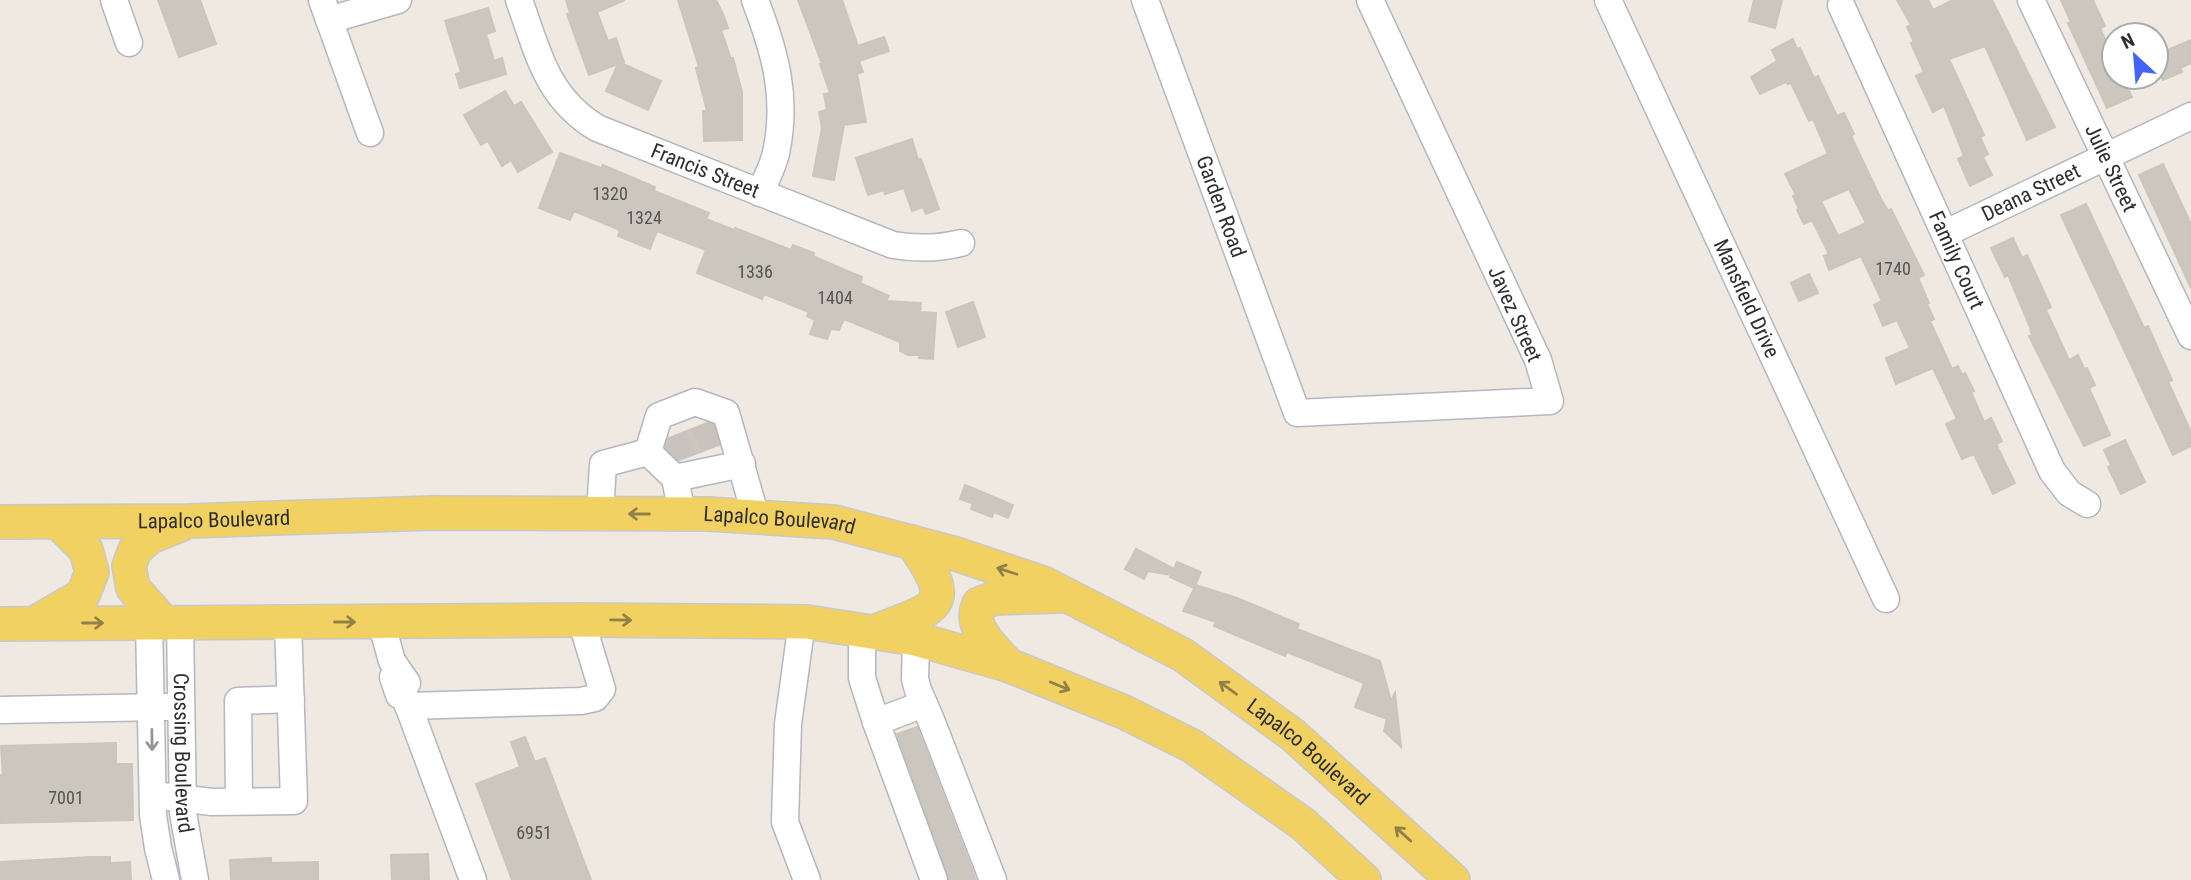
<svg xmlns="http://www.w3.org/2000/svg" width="2191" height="880" font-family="'Roboto Condensed',sans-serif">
  <rect width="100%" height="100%" fill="#efe9e1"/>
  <g fill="#cbc7bf" stroke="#cbc5ba" stroke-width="2" fill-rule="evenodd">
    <path d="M158,0h42l16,44 -37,13z"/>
    <path d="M566,0h59l-28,12 11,29 8,-3 8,24 -3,1 40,18 -13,29 -42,-19 12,-27 -29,11 -22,-61 3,-1z"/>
    <path d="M678,0h38l7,14 5,14 -7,2 10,29 2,-1 9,34v48l-38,1 -1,-30h4l-11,-43 3,-1z"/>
    <path d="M798,0h44l16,46 26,-9 5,14 -30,10 4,11 -6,2 9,48 -22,3 -10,55 -21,-4 9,-48 -3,-16 8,-2 -3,-16 6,-1 -10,-29h2z"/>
    <path d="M1754,0h28l-7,28 -26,-7z"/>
    <path d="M1897,0h31l5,10 20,-10h39l63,127 -28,13 -42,-94 -36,13 35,76 -4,2 8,17 -5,3 9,18 -22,11 -12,-27 6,-3 -20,-50 -11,6 -17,-36 8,-4 -13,-29 3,-1 -7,-15 4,-2z"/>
    <path d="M2061,0h32l12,26 -5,2 14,31v18h8l10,20 -25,11 -39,-85 3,-1z"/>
    <path d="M488,8l7,23 -9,3 8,27 8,-3 4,16 -46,14 -4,-14 5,-2 -16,-51z"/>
    <path d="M1793,39l4,10 3,-1 14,30 4,-2 19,40 7,-3 10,21 -3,2 30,63 7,12 3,-2 33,66 -6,3 11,25 -2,1 7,15 -4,2 22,48 6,-3 4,9 3,-2 9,18 -3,1 13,30 7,-4 11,23 -6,3 19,39 -22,11 -19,-40 -12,5 -16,-35 11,-5 -24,-51 -37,16 -10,-26 24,-10 -13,-28 -14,6 -9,-21 8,-4 -21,-45 -32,14 -5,-14 5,-2 -17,-34 -8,4 -7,-14 2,-1 -6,-13 3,-1 -11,-21 43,-20 -15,-35 -4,2 -18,-38 -3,1 -2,-2 -26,12 -9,-17 26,-16 -5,-11zM1849,189l17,34 -28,13 -17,-35z"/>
    <path d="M2191,40v23l-11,5 2,4 -19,8 -7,-14v-11z"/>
    <path d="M505,91l9,15 7,-4 31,50 -34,20 -7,-12 -9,6 -14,-25 -7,4 -17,-30z"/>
    <path d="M912,139l6,21 3,-1 18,50 -13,5 -3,-7 -11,4 -8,-23 -19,6 -1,-4 -16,5 -12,-37z"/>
    <path d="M560,153l41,15 2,-3 52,22 -1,4 55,22 -3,6 28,11 1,-2 56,22 2,-5 21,8 -1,3 11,5 38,16 -2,6 29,13 -3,5 35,2 -1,9 16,1 -3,46 -14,-1v-3h-11l-8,-4v-9l-56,-23 -5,11 -8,-1 -4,10 -17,-5 5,-14 -8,-4 2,-4 -45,-18 -2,5 -65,-26 9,-23 -49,-19 -7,18 -32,-13 2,-6 -46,-19 -4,9 -31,-12z"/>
    <path d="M2163,164l28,60v64l-52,-113z"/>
    <path d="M2086,204l58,124 4,-2 24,54 -4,2 23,50v14l-18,9 -112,-240z"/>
    <path d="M2013,238l9,20 5,-3 24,52 -5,3 23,50 9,-5 6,14 3,-1 8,17 -6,3 21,47 -26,11 -55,-110 3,-1 -2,-8 -22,-52 -3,2 -14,-29z"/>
    <path d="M1809,274l9,19 -19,8 -8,-18z"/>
    <path d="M973,302l12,35 -27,10 -12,-35z"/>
    <path d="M707,423l6,2 6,20 -40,15 -13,-13 3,-9z"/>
    <path d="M2125,440l20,42 -24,12 -13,-27 3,-2 -7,-15z"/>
    <path d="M965,485l48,20 -5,13 -14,-6 -2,5 -21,-8 2,-5 -13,-5z"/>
    <path d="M1136,549l38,20 3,-7 24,10 -7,16 -24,-11 1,-2 -23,-4 -4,8 -19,-10z"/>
    <path d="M1196,585l41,13 62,26 -2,5 83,32 11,40 4,-8 6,54 -17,-16 3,-12 -32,-12 9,-24 -77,-31 -2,4 -71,-30 2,-4 -33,-11z"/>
    <path d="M917,727l59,153h-27l-52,-146z"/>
    <path d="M525,737l10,25 10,-4 46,122h-79l-36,-96 44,-17 -9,-25z"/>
    <path d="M116,743v21h16l1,56 -133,3v-48h3l-2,-29z"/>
    <path d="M428,854l1,26h-37l-1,-25z"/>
    <path d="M91,857h19v6l20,-1 1,18h-131v-18z"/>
    <path d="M271,858v5l47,-1v18h-87l-1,-20z"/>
  </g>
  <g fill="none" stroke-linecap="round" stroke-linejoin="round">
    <g stroke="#c8c4bd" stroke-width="26" stroke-dasharray="26 13" stroke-linecap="butt">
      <path d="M704,424l10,23"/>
      <path d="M674,436l9,23"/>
    </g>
    <defs>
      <g id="minor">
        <path d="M114,0l15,43"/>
        <path d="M322,0l48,133"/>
        <path id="s1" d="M519,0c19,52 27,97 78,128l296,117c24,4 44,4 68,-2"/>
        <path d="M755,0c20,52 33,97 21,153 -3,13 -10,27 -16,40"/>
        <path id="s2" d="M1145,0l152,413 253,-12 -12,-41 -168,-360"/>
        <path id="s3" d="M1608,0l278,599"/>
        <path id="s4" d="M2031,0l160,336"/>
        <path id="s5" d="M1841,5l211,466 17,22 18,11"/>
        <path d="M329,20l69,-20"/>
        <path id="s6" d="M1946,233l245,-117"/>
        <path d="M648,452l27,26 7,36"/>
        <path d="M675,478l67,-14"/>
        <path d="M600,514l3,-50 45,-12 11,-36 36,-14 31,11 30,104"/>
        <path d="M381,622l11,39 15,22"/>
        <path d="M802,622l-14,102 -3,98 22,58"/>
        <path d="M149,623l4,192 5,33 8,32"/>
        <path id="s7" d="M180,623l3,190 12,67"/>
        <path d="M862,629v49l14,44 48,-18"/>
        <path d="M916,639l-1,40 3,11 13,30 62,160"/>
        <path d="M397,670l-4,7 6,18 6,2 68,183"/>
        <path d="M408,706l173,-5 14,-3 7,-9 -21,-69"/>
        <path d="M0,710l166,-3"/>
        <path d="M876,722l58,158"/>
        <path d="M153,795l59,7 82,-1 -6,-179"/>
        <path d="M239,801l-1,-100 53,-2"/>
      </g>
      <g id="major">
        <path id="s8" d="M0,522l189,-1 243,-8 276,1 126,8 122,32 87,29 140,72 110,80 160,145"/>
        <path d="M35,623l48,-28 9,-23 -6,-22 -28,-28"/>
        <path d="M164,623l-31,-35 -4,-22 6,-16 15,-13 30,-12"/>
        <path d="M0,624l581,-4 226,2 109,17 92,26 116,47 68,34 111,78 61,56"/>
        <path d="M876,631c64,-24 81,-25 36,-89"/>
        <path d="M1008,665c-15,-18 -40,-37 -29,-61l16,-6 64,-2"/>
      </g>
    </defs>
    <use href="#minor" stroke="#b4b7c1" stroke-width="29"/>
    <use href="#major" stroke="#c9c9c9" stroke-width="36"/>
    <use href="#minor" stroke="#fff" stroke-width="26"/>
    <use href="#major" stroke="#f2d163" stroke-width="33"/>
  </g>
  <defs><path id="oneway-shaft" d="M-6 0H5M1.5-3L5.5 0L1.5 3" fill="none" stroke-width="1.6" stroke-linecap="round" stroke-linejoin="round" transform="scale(1.75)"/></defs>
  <g stroke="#908048">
    <use href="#oneway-shaft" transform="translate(639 514) rotate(180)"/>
    <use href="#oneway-shaft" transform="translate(1007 571) rotate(-162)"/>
    <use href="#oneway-shaft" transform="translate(621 620) rotate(1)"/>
    <use href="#oneway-shaft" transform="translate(345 622)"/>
    <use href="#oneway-shaft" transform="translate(93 623)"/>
    <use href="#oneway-shaft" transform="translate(1060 686) rotate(22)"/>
    <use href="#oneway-shaft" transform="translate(1228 688) rotate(-144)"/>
    <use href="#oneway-shaft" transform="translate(1403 834) rotate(-138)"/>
  </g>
  <use stroke="#969696" href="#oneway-shaft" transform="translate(152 740) rotate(89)"/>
  <g text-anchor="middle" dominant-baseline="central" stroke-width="6" stroke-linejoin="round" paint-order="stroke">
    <g font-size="18" fill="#555452">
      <text x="610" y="193">1320</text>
      <text x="644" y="217">1324</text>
      <text x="1893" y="268">1740</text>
      <text x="755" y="271">1336</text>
      <text x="835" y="297">1404</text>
      <text x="66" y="797">7001</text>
      <text x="534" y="832">6951</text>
    </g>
    <g font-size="21" fill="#2e2e2e" stroke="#fff">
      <text stroke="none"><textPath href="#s4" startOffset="186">Julie Street</textPath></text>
      <text stroke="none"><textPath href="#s1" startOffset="270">Francis Street</textPath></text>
      <text stroke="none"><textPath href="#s6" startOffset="94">Deana Street</textPath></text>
      <text stroke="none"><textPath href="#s2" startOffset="220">Garden Road</textPath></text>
      <text stroke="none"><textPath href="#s5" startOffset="280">Family Court</textPath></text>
      <text stroke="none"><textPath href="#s3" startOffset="329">Mansfield Drive</textPath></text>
      <text transform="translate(1515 314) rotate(66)">Javez Street</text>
      <text stroke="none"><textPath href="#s8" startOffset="214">Lapalco Boulevard</textPath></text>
      <text stroke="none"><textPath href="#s8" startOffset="780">Lapalco Boulevard</textPath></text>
      <text stroke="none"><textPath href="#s7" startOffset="130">Crossing Boulevard</textPath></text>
      <text stroke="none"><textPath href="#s8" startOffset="1368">Lapalco Boulevard</textPath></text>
    </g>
  </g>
  <g transform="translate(2135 56) rotate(334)"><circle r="33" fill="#ffffff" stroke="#ababab" stroke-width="2"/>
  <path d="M0-5L12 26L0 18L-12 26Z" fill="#4264fb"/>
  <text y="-10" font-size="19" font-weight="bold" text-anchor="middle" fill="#2e2e2e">N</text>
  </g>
</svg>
